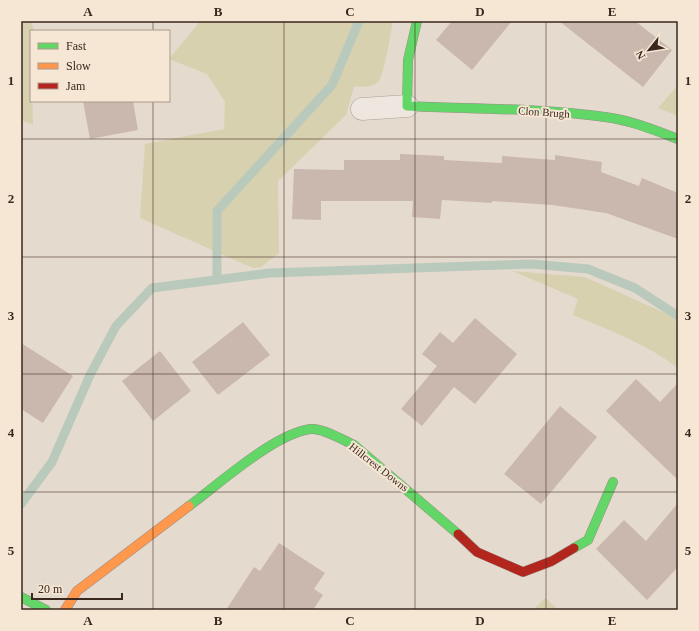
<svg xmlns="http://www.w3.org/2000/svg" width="699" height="631" font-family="'Times New Roman',serif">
  <rect width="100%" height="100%" fill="#e5dace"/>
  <g fill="#d8d1b0">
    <path d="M21,21h10l3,10h-3l2,94 -12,-5z"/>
    <path d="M200,21h193c-2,10 -9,56 -15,61 -7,6 -15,4 -24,5l-8,28 -68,66 1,72 -18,14 -8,1 -113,-50 5,-74 79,-15 1,-27 -18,-28 -38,-15z"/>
    <path d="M678,85v31l-20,-8z"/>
    <path d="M512,271l73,6 82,37 11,8v46c-31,-24 -69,-38 -105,-53l5,-16z"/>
    <path d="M545,598l14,12h-26z"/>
  </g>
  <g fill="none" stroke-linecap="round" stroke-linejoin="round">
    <g stroke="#b9c9bc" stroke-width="9">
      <path d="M217,280v-69l115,-126 27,-64"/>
      <path d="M21,504l31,-42 38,-87 26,-49 36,-38 117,-15 262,-9 57,5 47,19 43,28"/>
    </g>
  </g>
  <g fill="#cab8af">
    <path d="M452,21h60l-40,49 -36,-30z"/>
    <path d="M559,21h76l37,29 -29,37z"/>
    <path d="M83,101h50l5,29 -48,9z"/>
    <path d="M400,154l44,2v4l58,3v-7l53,4v-5l47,7 -1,10 38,14 3,-8 36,15v46l-72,-26 -54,-8 -60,-4v2l-50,-3 -2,19 -28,-2 1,-16h-92v19l-29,-1 2,-50 50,1v-10h56z"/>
    <path d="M475,318l42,36 -42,50 -21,-17 -32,39 -21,-17 36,-43 -15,-12 18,-22 13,11z"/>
    <path d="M243,322l27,33 -52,40 -26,-33z"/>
    <path d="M21,343l52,33 -30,47 -22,-14z"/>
    <path d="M160,351l31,40 -38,30 -31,-40z"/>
    <path d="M636,379l24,23 18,-19v97l-72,-69z"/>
    <path d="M560,406l37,31 -56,67 -37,-30z"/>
    <path d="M678,503v64l-31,33 -51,-51 28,-29 22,21z"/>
    <path d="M279,543l46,30 -11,16 9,6 -10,15h-87l28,-43 6,4z"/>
  </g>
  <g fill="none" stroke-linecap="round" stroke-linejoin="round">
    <defs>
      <path id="street" d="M362,109l45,-3"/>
      <g id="fast">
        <path d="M417,21l-9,39 -1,46c66,3 133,2 198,11 25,3 49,13 73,22"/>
        <path d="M189,506c30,-22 86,-73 122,-77 12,-1 32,11 43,16l104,89"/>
        <path d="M574,548l14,-8 25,-58"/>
        <path d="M21,597l25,13"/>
      </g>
      <path id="slow" d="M65,610l12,-19 112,-85"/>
      <path id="jam" d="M458,534l19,18 46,20 29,-11 22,-13"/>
    </defs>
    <use href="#street" stroke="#aaa097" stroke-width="23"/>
    <use href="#fast" stroke="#9a8f86" stroke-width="10"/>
    <use href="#slow" stroke="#9a8f86" stroke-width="10"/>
    <use href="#jam" stroke="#9a8f86" stroke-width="10"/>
    <use href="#street" stroke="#ede7e0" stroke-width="22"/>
    <use href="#fast" stroke="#63d668" stroke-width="9"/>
    <use href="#slow" stroke="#ff974d" stroke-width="9"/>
    <use href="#jam" stroke="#b3261e" stroke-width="9"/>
  </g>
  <path fill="none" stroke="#3a271e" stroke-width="1" stroke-opacity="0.55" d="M153,21v10M284,21v589M415,21v589M546,21v589M153,101v509M21,139h657M21,257h657M21,374h657M21,492h657"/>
  <g text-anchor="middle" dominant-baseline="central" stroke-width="4" stroke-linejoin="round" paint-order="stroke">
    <g font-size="11" fill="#3a271e" stroke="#f6e6d4">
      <text transform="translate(544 112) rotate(4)">Clon Brugh</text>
      <text transform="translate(379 467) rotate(38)">Hillcrest Downs</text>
    </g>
  </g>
  <rect width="699" height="631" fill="none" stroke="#f6e6d4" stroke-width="44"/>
  <rect x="30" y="30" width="140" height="72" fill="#f6e6d4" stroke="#ab9a8b"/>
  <rect x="38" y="43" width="20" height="6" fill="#63d668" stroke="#ab9a8b"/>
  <text x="66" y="50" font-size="12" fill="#3a271e">Fast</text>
  <rect x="38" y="63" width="20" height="6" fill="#ff974d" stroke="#ab9a8b"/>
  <text x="66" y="70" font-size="12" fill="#3a271e">Slow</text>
  <rect x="38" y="83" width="20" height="6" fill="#b3261e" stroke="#ab9a8b"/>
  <text x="66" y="90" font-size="12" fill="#3a271e">Jam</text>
  <g transform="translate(649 50) rotate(240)" stroke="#f6e6d4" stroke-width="3" paint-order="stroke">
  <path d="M0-3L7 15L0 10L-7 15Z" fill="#3a271e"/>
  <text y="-6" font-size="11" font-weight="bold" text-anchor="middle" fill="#3a271e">N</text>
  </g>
  <path d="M32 593v6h90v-6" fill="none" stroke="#3a271e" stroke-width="2"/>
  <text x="38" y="593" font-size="12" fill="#3a271e" stroke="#f6e6d4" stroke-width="3" paint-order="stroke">20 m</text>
  <rect x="22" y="22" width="655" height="587" fill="none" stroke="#3a271e" stroke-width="1.5"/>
  <g font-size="13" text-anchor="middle" font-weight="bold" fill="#3a271e">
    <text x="88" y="16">A</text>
    <text x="218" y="16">B</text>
    <text x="350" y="16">C</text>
    <text x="480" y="16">D</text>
    <text x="612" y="16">E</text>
    <text x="11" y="85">1</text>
    <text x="688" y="85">1</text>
    <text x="11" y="203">2</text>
    <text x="688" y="203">2</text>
    <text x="11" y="320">3</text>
    <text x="688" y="320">3</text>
    <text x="11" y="437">4</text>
    <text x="688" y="437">4</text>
    <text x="11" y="555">5</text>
    <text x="688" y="555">5</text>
    <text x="88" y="625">A</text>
    <text x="218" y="625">B</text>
    <text x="350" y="625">C</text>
    <text x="480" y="625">D</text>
    <text x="612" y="625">E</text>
  </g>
</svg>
